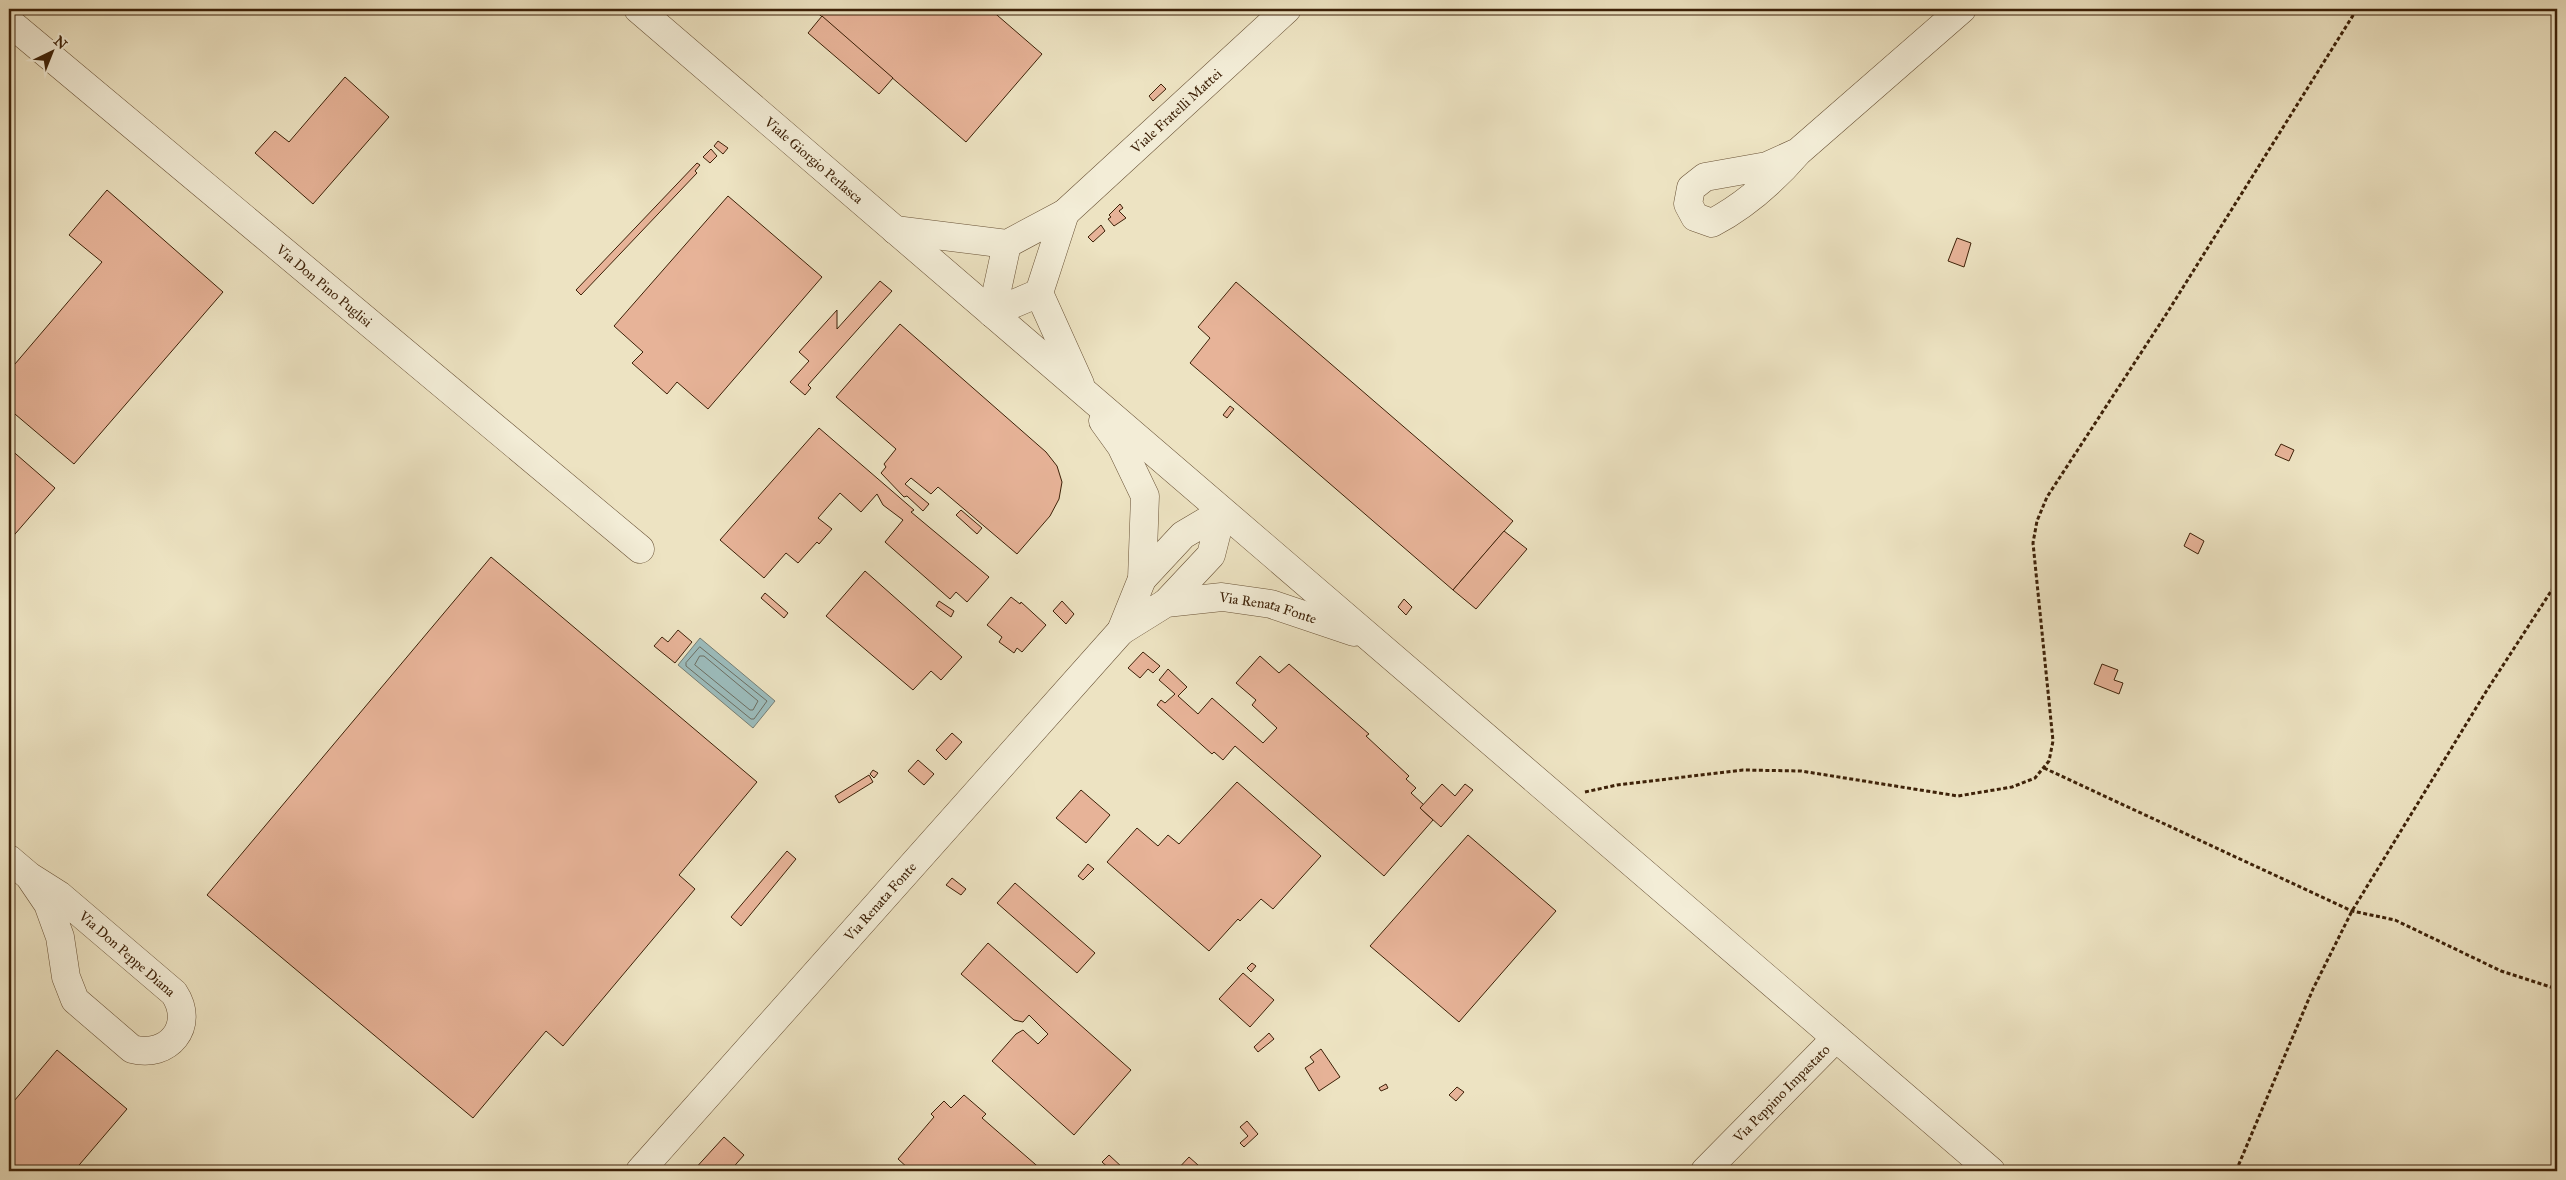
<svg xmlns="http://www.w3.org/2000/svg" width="2566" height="1180" font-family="'IM FELL Great Primer',serif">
  <rect width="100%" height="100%" fill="#ede3c2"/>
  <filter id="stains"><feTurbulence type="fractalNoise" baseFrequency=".004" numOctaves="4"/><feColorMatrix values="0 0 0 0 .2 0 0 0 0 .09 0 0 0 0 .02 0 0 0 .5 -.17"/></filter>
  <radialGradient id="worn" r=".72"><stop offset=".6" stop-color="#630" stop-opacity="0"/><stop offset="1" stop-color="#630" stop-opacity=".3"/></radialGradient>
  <path fill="#9cbcbc" stroke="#767e74" d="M700,638l75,63 -22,27 -75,-63z"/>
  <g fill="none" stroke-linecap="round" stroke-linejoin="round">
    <g stroke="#6c6e62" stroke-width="1">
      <path d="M700,647l67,54 -13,18h-3l-65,-53v-3z"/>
      <path d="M700,656h4l54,45 -5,9h-3l-55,-45z"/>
    </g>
  </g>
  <g fill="#e7b398" stroke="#3d2108">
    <path d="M813,9h177l52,45 -76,88z"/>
    <path d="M822,16l71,62 -14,16 -71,-61z"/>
    <path d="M345,77l44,40 -76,87 -58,-51 20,-22 14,11z"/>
    <path d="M1161,84l5,5 -13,12 -4,-5z"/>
    <path d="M718,141l10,7 -5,6 -9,-8z"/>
    <path d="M711,149l6,7 -7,7 -7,-6z"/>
    <path d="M697,163l3,2 -5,6 2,2 -116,122 -5,-5z"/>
    <path d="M107,190l116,102 -149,172 -65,-55v-38l93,-109 -33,-27z"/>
    <path d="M728,196l94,81 -114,132 -31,-27 -10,12 -35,-31 11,-11 -29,-26z"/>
    <path d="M1120,204l3,4 -4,3 7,7 -12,8 -6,-7 3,-2 -2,-2z"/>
    <path d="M1101,225l4,6 -12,11 -5,-5z"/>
    <path d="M1957,238l14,5 -7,24 -16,-6z"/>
    <path d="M880,281l12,10 -84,94 3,3 -6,7 -15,-13 19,-21 -10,-9 38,-42v19z"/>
    <path d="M1236,282l277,239 -60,69 -263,-227 20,-25 -12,-11z"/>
    <path d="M900,324l146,128 11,14 5,16 -3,17 -9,17 -33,38 -79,-67 -7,7 -20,-16 -6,6 24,20 -6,7 -16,-15 -3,1 -23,-24 5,-6 -2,-3 12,-15 -60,-52z"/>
    <path d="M1230,406l4,3 -7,9 -4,-3z"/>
    <path d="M819,428l95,82 -3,2 78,65 -22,25 -11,-10 -6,7 -65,-57 18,-22 -20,-15 -6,-11 -16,18 -21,-19 -22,25 14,11 -13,15 -2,-2 -19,21 -12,-10 -22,25 -44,-38z"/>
    <path d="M2281,444l13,6 -5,11 -14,-6z"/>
    <path d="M9,448l46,40 -46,53z"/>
    <path d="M961,510l21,18 -5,6 -21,-19z"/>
    <path d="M1504,531l23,18 -51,60 -23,-19z"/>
    <path d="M2190,533l14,8 -6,13 -14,-8z"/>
    <path d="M491,557l266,225 -78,93 16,14 -132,157 -17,-15 -73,87 -266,-223z"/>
    <path d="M865,571l97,86 -21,23 -10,-9 -18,19 -87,-74z"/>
    <path d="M765,593l23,20 -4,5 -23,-20z"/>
    <path d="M1011,597l9,7 1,-2 25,23 -24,27 -5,-4 -3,5 -15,-11 3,-5 -15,-12z"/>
    <path d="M1404,599l8,8 -6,8 -8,-8z"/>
    <path d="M939,601l15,10 -3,6 -15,-11z"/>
    <path d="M1062,601l12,13 -8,10 -13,-13z"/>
    <path d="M678,630l14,12 -17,21 -21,-17 8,-9 6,5z"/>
    <path d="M1143,652l17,14 -7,7 -5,-4 -8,9 -12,-10z"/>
    <path d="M1260,656l19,17 10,-9 80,70 -3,2 43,40 -3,3 10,9 -5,5 13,12 -4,3 13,12 -49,56 -149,-130 -12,14 -9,-8 -2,2 -55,-49 4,-5 4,3 10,-9 -16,-14 9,-11 19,18 -9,9 20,18 14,-16 51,45 14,-15 -25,-23 4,-5 -20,-17z"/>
    <path d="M2102,664l16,6 -4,10 9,3 -4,11 -25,-10z"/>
    <path d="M952,733l10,9 -16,18 -10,-10z"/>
    <path d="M918,760l16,14 -10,11 -16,-14z"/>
    <path d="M873,770l5,3 -4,5 -4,-4z"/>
    <path d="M869,775l4,7 -34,21 -4,-7z"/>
    <path d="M1237,782l84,74 -48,53 -12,-10 -21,22 -2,-2 -29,32 -102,-89 30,-34 21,18 10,-11 11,9z"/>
    <path d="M1442,784l13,12 10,-12 8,6 -32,37 -21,-19z"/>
    <path d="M1081,790l29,25 -24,28 -30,-25z"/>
    <path d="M1468,835l88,76 -97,111 -89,-76z"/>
    <path d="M787,851l9,8 -55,67 -10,-9z"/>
    <path d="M1088,864l6,5 -11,11 -5,-4z"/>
    <path d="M952,878l14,11 -5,6 -15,-10z"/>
    <path d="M1015,883l80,70 -18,20 -80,-70z"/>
    <path d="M988,943l143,127 -57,65 -82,-74 24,-27 7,-4 15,14 10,-10 -19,-19 -6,7 -9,-2 -53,-46z"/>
    <path d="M1252,963l4,3 -5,6 -4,-4z"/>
    <path d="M1243,973l31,27 -24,27 -31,-28z"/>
    <path d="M1269,1033l5,6 -16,13 -4,-5z"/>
    <path d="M1321,1049l19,28 -21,14 -14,-23 9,-6 -4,-5z"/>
    <path d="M57,1050l70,59 -53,62h-65v-64z"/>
    <path d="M1386,1084l2,4 -7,3 -2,-3z"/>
    <path d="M1457,1087l7,5 -8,9 -7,-6z"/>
    <path d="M964,1095l22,19 -4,4 61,53h-136l2,-2 -11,-10 36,-42 -3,-3 13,-13 7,7z"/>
    <path d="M1247,1121l11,13 -14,13 -4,-4 8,-7 -8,-9z"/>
    <path d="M724,1137l20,18 -14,16h-37z"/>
    <path d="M1109,1155l14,13 -3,3h-8l-10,-9z"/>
    <path d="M1189,1157l9,8 -5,6h-17z"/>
  </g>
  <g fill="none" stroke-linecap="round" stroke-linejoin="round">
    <defs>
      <g id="minor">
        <path id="s1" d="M638,9l1353,1162"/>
        <path id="s2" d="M9,22l631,527"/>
        <path d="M1798,152l-31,14 -62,11 -14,11 -3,16 7,13 17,6c34,-18 61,-42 86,-71l164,-143"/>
        <path id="s3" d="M1065,213l222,-204"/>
        <path d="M895,230l112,14 58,-31 -26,80 41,91"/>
        <path d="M992,313l15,-69"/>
        <path d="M992,313l47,-20"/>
        <path id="s4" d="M1103,421l18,25 24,50 -3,83 -21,52 45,-28 56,-6 49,7 83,28"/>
        <path d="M1142,579l41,-44 39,-23 -11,43 -45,48"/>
        <path d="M9,859l20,17 30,19 115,98c22,33 -6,66 -42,56l-57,-49 -9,-23 -6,-40 -12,-33 -19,-28"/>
        <path id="s5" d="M640,1171l481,-540"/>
        <path id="s6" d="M1705,1171l131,-133"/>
      </g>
    </defs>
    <use href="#minor" stroke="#695236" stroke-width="29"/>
    <g stroke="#3d2108" stroke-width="3" stroke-dasharray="4 2.5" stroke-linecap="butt">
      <path d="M2044,768l308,143 43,9 106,51 56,18"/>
      <path d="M1585,792l32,-7 126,-15 58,1 157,25 54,-9 23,-9 14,-17 4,-20 -20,-198 4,-22 10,-24 120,-184 190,-304"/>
      <path d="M2236,1171l77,-182 39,-78 135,-221 70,-108"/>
    </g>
    <use href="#minor" stroke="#f3edd7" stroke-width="28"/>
  </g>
  <g text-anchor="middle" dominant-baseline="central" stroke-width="4.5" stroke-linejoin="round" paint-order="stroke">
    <g font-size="14" fill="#3d2108" stroke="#f3edd7">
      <text stroke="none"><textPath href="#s3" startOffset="151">Viale Fratelli Mattei</textPath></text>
      <text stroke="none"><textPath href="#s1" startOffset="232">Viale Giorgio Perlasca</textPath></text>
      <text stroke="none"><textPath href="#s2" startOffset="411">Via Don Pino Puglisi</textPath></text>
      <text stroke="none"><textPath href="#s4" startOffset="382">Via Renata Fonte</textPath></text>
      <text stroke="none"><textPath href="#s5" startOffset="361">Via Renata Fonte</textPath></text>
      <text transform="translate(127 954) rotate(41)">Via Don Peppe Diana</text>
      <text stroke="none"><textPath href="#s6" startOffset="109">Via Peppino Impastato</textPath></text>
    </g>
  </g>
  <rect width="2566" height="1180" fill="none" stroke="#ede3c2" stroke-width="30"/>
  <rect x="10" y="10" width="2546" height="1160" fill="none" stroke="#3d2108" stroke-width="2.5"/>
  <rect x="15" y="15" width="2536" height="1150" fill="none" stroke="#3d2108"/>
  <g transform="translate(52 52) rotate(43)" stroke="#f3edd7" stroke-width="4" paint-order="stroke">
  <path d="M0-4L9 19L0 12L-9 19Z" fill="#3d2108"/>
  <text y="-8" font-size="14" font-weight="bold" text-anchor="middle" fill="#3d2108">N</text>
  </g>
  <rect width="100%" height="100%" filter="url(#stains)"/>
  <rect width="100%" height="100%" fill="url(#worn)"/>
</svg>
